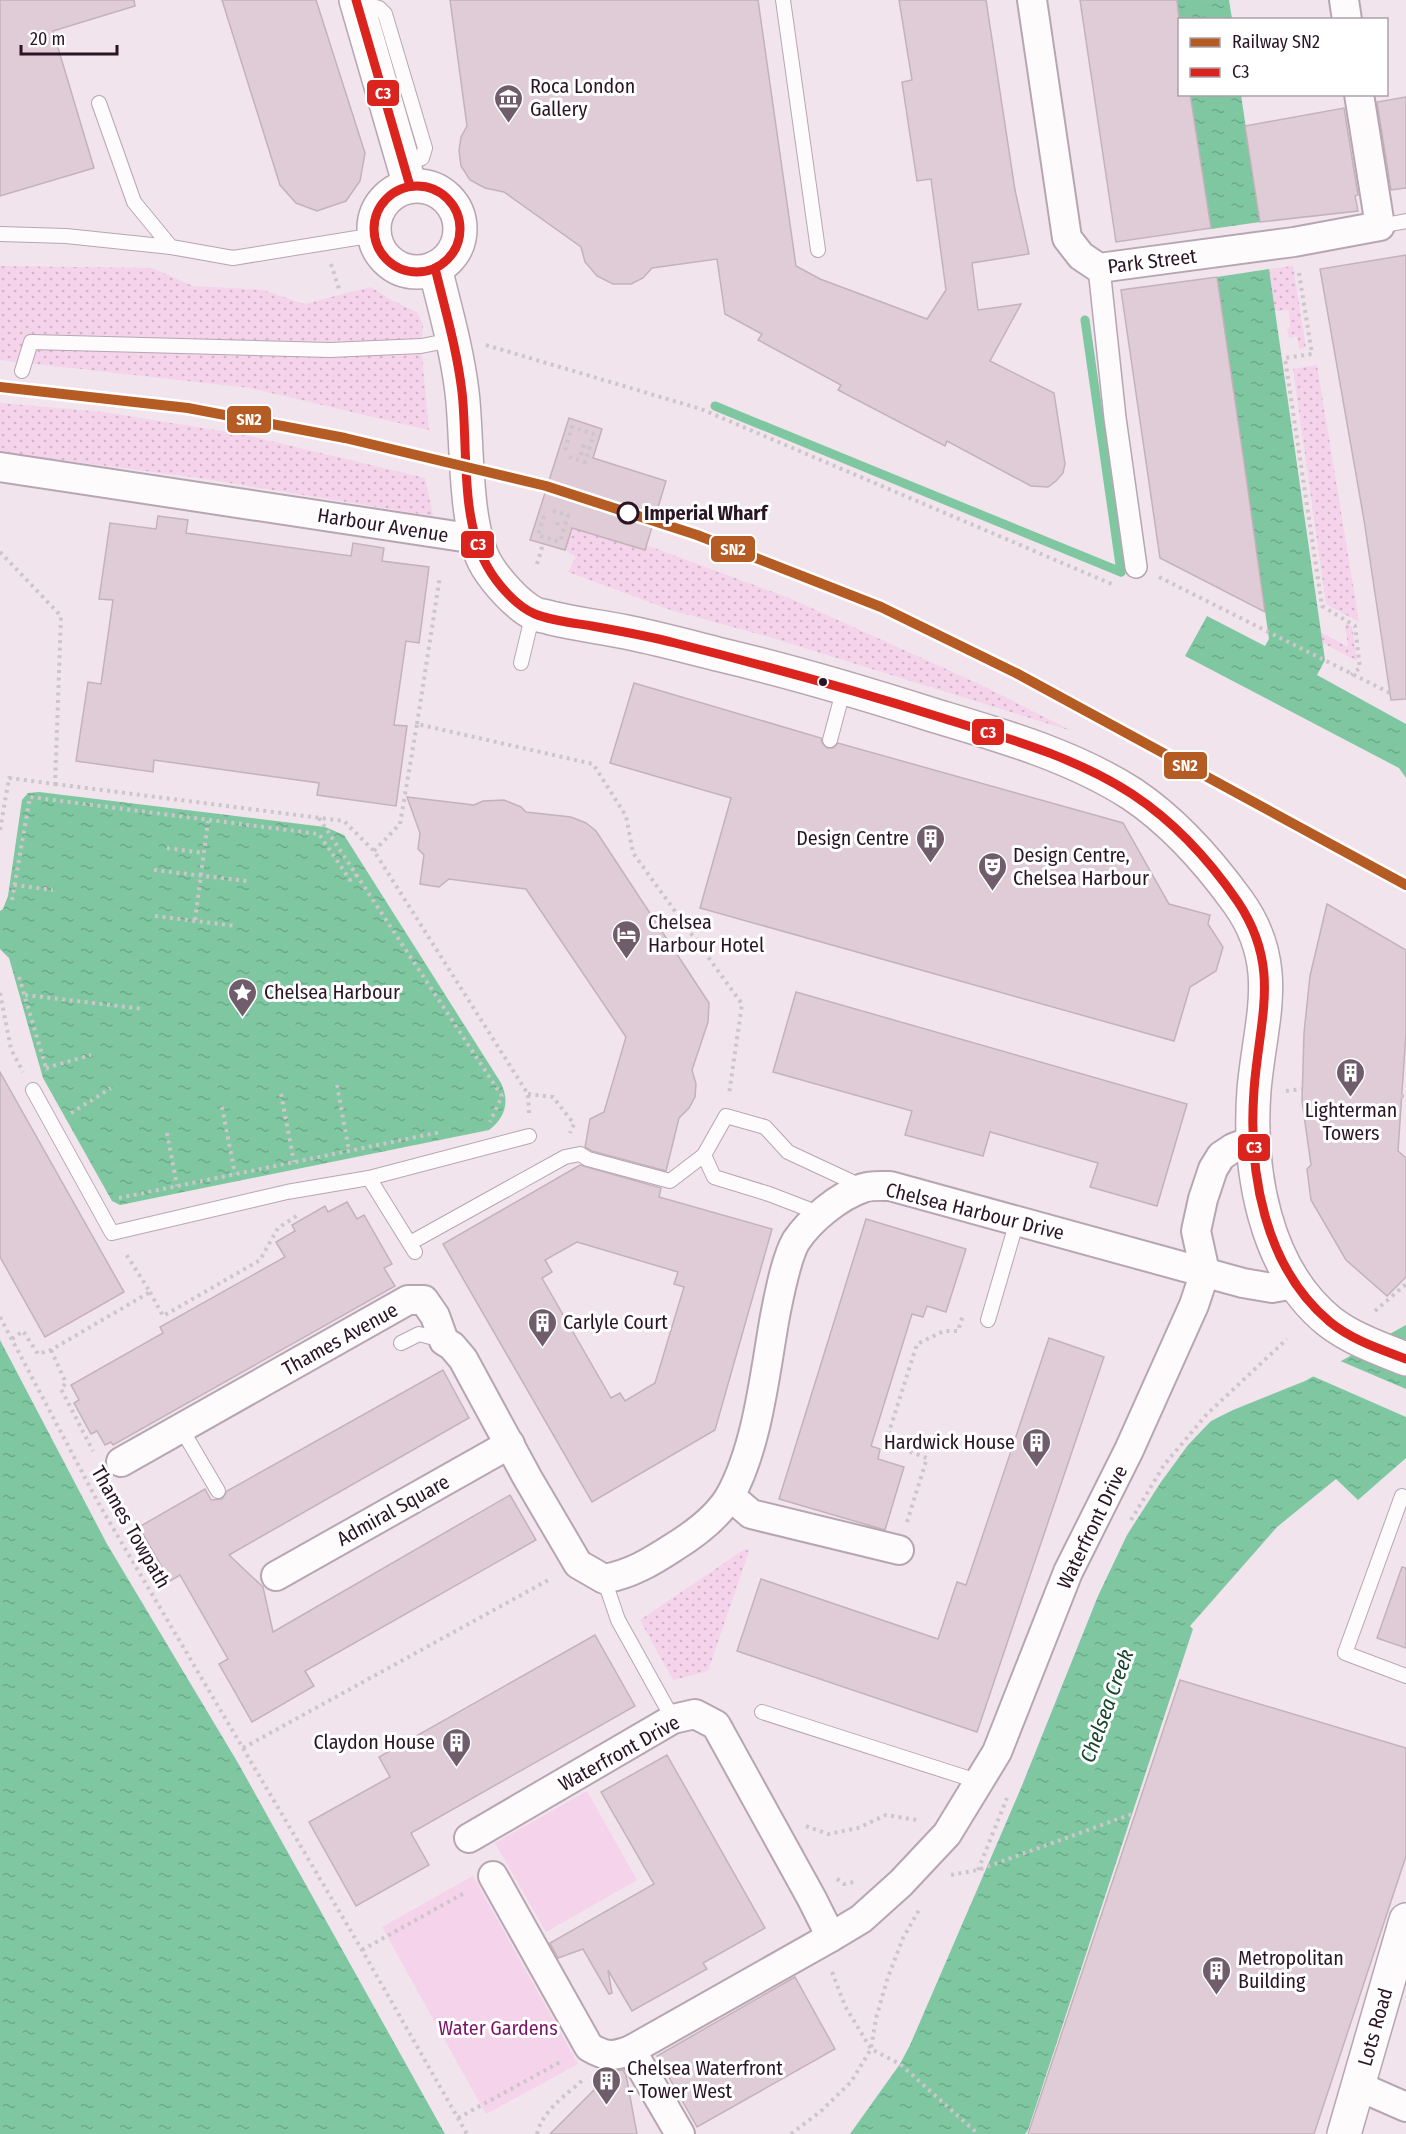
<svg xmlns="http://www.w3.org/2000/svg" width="1406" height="2134" font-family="'Fira Sans Condensed',sans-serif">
  <defs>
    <pattern id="grass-dots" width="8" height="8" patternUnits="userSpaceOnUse" patternTransform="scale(1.5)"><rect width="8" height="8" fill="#f5d3eb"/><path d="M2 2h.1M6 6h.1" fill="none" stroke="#d2b4c9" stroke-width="1.8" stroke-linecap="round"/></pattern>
    <pattern id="water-ripples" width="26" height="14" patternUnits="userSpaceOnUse" patternTransform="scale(1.5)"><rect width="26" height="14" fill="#7ec7a1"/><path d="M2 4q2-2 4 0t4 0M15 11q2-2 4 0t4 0" fill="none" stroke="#6daa8a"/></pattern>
  </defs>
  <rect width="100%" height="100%" fill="#f1e4ed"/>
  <g fill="url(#grass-dots)">
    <path d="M0,266l152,2 41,18 70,4 41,14 67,-17 20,13 26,12 6,12 -2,22 8,84 -179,-42 -250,-28z"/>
    <path d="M1293,266l13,82 -7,1 -2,-13 -8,2 -2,-9 3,-1 -1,-18 -14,1 -6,-42z"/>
    <path d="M1317,365l42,257 -33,-18 -33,-235z"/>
    <path d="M0,403l103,9 143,23 179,43 8,38 -234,-38 -199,-26z"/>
    <path d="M572,528l74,17 143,53 190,86 93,47 -303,-94 -98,-27 -103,-38 8,-15 -11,-7z"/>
    <path d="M1345,623l7,4 5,34 -36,-19 -1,-10 28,15z"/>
    <path d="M745,1549l4,2 -41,120 -35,9 -33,-60z"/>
  </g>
  <g fill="#f5d3eb">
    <path d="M587,1791l50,89 -91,52 -51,-89z"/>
    <path d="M473,1876l105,188 -92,50 -104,-187z"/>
  </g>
  <g fill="url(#water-ripples)">
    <path d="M1177,0h52l3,19 -53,1z"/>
    <path d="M1190,95h51l19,127 -49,7z"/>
    <path d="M1269,269l56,391 -8,15 89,49v54l-7,-10 -214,-112 22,-40 58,30 4,-7 -52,-362z"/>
    <path d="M39,792l286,35 19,8 157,248c9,19 4,35 -12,47l-369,75 -8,-4 -69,-123 -34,-120 -9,-9v-38l3,-2 5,-13 14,-96 6,-7z"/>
    <path d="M1406,1325v133l-48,42 -22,-21 -59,48 -87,99 3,3 -165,501 -3,4h-175l50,-70 10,-19 111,-257 77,-192 29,-61 34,-53 27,-37 23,-24 22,-11 72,-29z"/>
    <path d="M0,1340l107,204 131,219 207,371h-445z"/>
  </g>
  <path fill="#f1e4ed" d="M1338,1360l68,29v28l-96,-42z"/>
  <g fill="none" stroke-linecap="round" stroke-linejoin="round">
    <g stroke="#7ec7a1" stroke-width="9">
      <path d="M1085,320l36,252"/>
      <path d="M715,406l406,166"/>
    </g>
  </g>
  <g fill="#dfccd6" stroke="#c4b2ba" stroke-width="1.5" fill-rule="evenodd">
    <path d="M0,0h134l1,6 -82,25 41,137 -94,28z"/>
    <path d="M222,0h94l49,153 -5,28 -14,20 -29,10 -21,-8 -16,-18z"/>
    <path d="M450,0h308l38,266 24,13 107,40 19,-29 -15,-111 -14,2 -15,-99 10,-2 -13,-80h87l29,190 14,64 -57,9 6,47 43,-6 -31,57 64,32 11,71 -2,9 -7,8 -8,6 -17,-1 -84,-45 -2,5 -107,-56 3,-5 -83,-45 4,-6 -37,-20 -8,-55 -65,9 -9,10 -12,6h-18l-16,-8 -12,-14 -4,-15 -77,-55 -19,-4 -15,-8 -9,-14 -2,-15 2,-14 6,-11z"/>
    <path d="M1080,0h97l2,20v74h11l21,134 -95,14z"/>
    <path d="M1406,97v91l-15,2 -14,-88z"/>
    <path d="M1344,108l14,87 -3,1 3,15 -98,11 -15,-96z"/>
    <path d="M1406,255v444l-15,1 -27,-180 -44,-251z"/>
    <path d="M1217,277l30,206 18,129 -105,-54 -22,-151 -17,-117z"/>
    <path d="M569,418l33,11 -9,29 73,23 -21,69 -73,-22 -7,22 -35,-10z"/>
    <path d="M158,516l30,4 -2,13 165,23 2,-13 31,5 -2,13 47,6 -10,76 -13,-2 -12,84 13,1 -11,80 -79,-11 2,-12 -165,-23 -1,12 -77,-11 12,-79 13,2 12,-84 -14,-1 11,-76 46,6z"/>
    <path d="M634,683l187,55 1,5 5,5h6l5,-5 285,80 46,81 41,11 -2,9 15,23 -7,24 -26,16 -16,54 -474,-133 31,-110 -121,-35z"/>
    <path d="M407,797l67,8 9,-4 21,-1 17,7 5,5 45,5 15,6 10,8 113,172 -1,19 -16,48 4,14 -1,13 -6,11 -10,10 -13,53 -74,-20 -7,-4 5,-28 14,-7 22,-75 -100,-148 -77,-10 -10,8 -19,-3 4,-29 -6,-6 2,-16z"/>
    <path d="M1327,904l79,46v83l-8,118 8,7v119l-19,19 -41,-36 -35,-60 -4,-31 4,-4 -9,-64 2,-68 6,-57z"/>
    <path d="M796,992l391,112 -30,102 -67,-19 8,-24 -108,-31 -7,24 -78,-21 7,-24 -139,-39z"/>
    <path d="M0,1072l124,220 -79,45 -45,-80z"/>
    <path d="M580,1165l81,23 -2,9 113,32 -57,201 -123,72 -149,-258zM577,1242l101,30 -4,12 10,3 -29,96 -30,18 -5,-8 -9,5 -69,-120 10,-6 -7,-12z"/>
    <path d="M347,1202l10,17 7,-4 28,49 -8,4 11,18 -282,159 -2,-3 -6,3 -8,-14 -6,3 -17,-31 5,-3 -8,-15 92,-52 -3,-6 125,-70 -9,-15 19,-11 -3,-6 33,-19 3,6z"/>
    <path d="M866,1219l100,30 -20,63 -19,-6 -4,11 -11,-3 -41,132 9,3 -2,10 26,8 -19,63 -106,-31z"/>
    <path d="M1049,1338l55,19 -127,375 -240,-81 24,-72 177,60 19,-57 9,3z"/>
    <path d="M443,1370l26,48 -240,137 34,32 10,45 237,-137 26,45 -231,131 9,15 -62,36 -33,-58 9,-5 -48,-84 -10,6 -31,-54 66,-38 6,11 11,-1 5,-8z"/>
    <path d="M1402,1567l4,1v80l-29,-10z"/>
    <path d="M595,1635l40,71 -224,127 18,32 -73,41 -47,-84 81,-45 -11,-20z"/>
    <path d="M1180,1680l226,68v108l-92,278h-286z"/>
    <path d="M667,1755l98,173 -62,35 4,6 -75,42 -24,-41 4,23 -3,1 -26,-45 -25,9 -8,-15 104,-59 -53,-92z"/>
    <path d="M795,1977l40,72 -138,78 -40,-71z"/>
    <path d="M623,2070l3,5 11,59h-87l63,-63z"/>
  </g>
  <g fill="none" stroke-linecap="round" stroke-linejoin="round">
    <defs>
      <g id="service">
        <path d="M783,0l35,250"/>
        <path d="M358,2l21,6 6,6 40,134 -3,10 -18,7"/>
        <path d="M99,103l35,99 37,45 62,11 142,-23"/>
        <path d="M1380,226l26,-5"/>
        <path d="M0,234l66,2 105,11"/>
        <path d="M22,371l9,-29 299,8 91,-4 31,-6"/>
        <path d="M521,663l12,-50"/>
        <path d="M830,740l14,-52"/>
        <path d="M33,1090l79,143 175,-41 82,-14 160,-42"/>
        <path d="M369,1178l46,74"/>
        <path d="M821,1214l-52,-20 -55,-17 -10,-22 22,-39 39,11 23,25 73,34"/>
        <path d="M410,1243l155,-86 15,-3 8,5 82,22 34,-26"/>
        <path d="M988,1320l29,-99"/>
        <path d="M401,1343l18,-9 23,6"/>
        <path d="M181,1428l37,63"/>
        <path d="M1402,1496l-57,157 61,23"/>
        <path d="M604,1579l14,41 55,99"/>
        <path d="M762,1712l218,70"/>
      </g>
      <path id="pedestrian" d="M1099,268l16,150 21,149"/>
      <g id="minor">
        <path d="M1032,0l35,238 14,18 18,12 195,-26 86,-16 -21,-132"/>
        <path d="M1344,0l3,20"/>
        <path d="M0,467l476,72"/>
        <path d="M121,1462l287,-162h16l11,16 9,25 8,5 11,13 64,118 51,87 26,15c27,-5 47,-17 70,-32 21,-13 43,-29 56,-51 28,-51 35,-124 45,-180 4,-20 11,-58 21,-75 14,-21 43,-45 67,-53 8,-3 18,-2 27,-2l353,97 29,5 23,-4"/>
        <path d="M730,1496l21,18 148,36"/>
        <path d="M276,1576l234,-132"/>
        <path d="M469,1838l204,-119 22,-5 21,11 96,174 19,38 30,-18 40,-36 46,-49 50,-82 71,-180 61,-122 65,-145 11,-33 -9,-41 7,-32 10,-30 8,-13 12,-8 21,-8"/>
        <path d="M493,1876l96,171c17,10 24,10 42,3l200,-113"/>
        <path d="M631,2050l49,84"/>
        <path d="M1358,2086l48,21"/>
      </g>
      <g id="tertiary">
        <path d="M356,0l54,186"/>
        <circle cx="417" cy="229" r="43"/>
        <path d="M435,268c10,41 22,82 27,124 6,48 1,135 25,174 10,16 31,40 48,48 5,2 11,2 16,4 25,6 50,9 75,14 30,6 60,14 91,22 73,17 147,39 219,62 67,20 137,40 196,78 42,28 77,68 106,108 46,64 22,118 16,188 -6,80 10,179 76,232 22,17 51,27 76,37"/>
        <path d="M1344,2134l62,-214"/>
      </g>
    </defs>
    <use href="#service" stroke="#b7a6b2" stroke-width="16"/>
    <use href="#pedestrian" stroke="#b7a6b2" stroke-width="24"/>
    <use href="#minor" stroke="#b7a6b2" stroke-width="32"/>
    <use href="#tertiary" stroke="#b7a6b2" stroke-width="36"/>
    <g stroke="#ccc6cb" stroke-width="4" stroke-dasharray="3 4.5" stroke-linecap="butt">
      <path d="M331,264l8,25"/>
      <path d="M1299,273l13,81 -27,4 37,248 33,20 5,42 -9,7"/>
      <path d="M486,345l215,64 413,176"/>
      <path d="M581,455l4,-14"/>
      <path d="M569,457l16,5 9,-28"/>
      <path d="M553,511l15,4 -8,27"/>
      <path d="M557,525l2,-5"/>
      <path d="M0,552l61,64 -6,168 -46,-6 -9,52"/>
      <path d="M537,564l6,-20"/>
      <path d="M1159,577l231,116"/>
      <path d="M417,724l23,-148"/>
      <path d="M55,784l289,37 30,30 154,243 1,19"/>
      <path d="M319,818l183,278 -12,26"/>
      <path d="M167,848l37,5"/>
      <path d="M374,851l26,-27 17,-100 176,40 33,52 7,37 109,151 -13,90"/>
      <path d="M154,870l93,11"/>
      <path d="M14,885l39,5"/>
      <path d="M12,900l18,-103 289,37 31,46 7,-5"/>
      <path d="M155,916l81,10"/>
      <path d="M195,920l13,-99"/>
      <path d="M19,977l28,94"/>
      <path d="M0,993l11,56 12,23"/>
      <path d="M25,995l119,14"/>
      <path d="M46,1068l45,-13"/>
      <path d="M337,1085l12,66"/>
      <path d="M1286,1091l16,-2"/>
      <path d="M281,1094l13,68"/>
      <path d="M528,1094l25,3 21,27 -4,9"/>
      <path d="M1401,1096h5"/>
      <path d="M222,1107l13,67"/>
      <path d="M71,1113l40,-25"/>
      <path d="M167,1133l10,53"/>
      <path d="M119,1198l322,-66"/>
      <path d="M150,1292l13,24 97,-56 18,-32 20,-13"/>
      <path d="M1375,1311l31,-27"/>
      <path d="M0,1317l100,189 262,444 105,184"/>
      <path d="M12,1339l11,-8 15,23 13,-4 99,-58 -24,-38"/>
      <path d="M51,1350l15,33 -5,6 32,62"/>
      <path d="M1131,1520l33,-55 43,-51 80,-75"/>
      <path d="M907,1522l20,-64 -27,-10 -11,-16 28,-88 27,-13h14l5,-16"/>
      <path d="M243,1748l309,-170"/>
      <path d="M806,1826l22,8 30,-6 28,-13 31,5"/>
      <path d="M978,1870l29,-72"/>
      <path d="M951,1875l27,-5 154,-56"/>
      <path d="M837,1879l7,5 10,-2"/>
      <path d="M362,1950l104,-58"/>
      <path d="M832,1972l13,34 26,43 29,15 78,70"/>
      <path d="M458,2118l104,-57"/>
      <path d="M537,2134c5,-23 30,-40 47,-55"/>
      <path d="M791,2134l30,-23 30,-29 20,-33 5,-31 12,-41 15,-39 16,-28"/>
    </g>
    <use href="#service" stroke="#fdfbfc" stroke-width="14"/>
    <use href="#pedestrian" stroke="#fdfbfc" stroke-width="21"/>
    <use href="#minor" stroke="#fdfbfc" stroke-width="28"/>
    <use href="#tertiary" stroke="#fdfbfc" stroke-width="33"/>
    <g stroke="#ccc6cb" stroke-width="4" stroke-dasharray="3 4.5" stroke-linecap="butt">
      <path d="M565,450l7,-23 22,7"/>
      <path d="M544,516l-6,19 22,7"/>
    </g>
    <defs>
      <g id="bus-1">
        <path d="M356,0l54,186"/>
        <circle cx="417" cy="229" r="43"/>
        <path d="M435,268c10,41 22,82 27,124 6,54 -2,126 25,174 10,18 29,40 48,48 17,7 39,9 57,12 28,5 56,10 83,17 88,22 175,46 261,73 67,21 136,39 196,78 41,27 78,67 106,108 44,66 21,117 16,188 -6,81 10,177 76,232 22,18 50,27 76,37"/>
      </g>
    </defs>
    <use href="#bus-1" stroke="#fff" stroke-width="14"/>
    <use href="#bus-1" stroke="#dc241f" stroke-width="9"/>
    <defs>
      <path id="rail-1" d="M0,387l188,21 157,30 201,48 151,49 184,72 135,66 390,212"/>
    </defs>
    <use href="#rail-1" stroke="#fff" stroke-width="15"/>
    <use href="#rail-1" stroke="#b55b24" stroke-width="10"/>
  </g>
  <defs>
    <symbol id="museum-pin" viewBox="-11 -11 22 30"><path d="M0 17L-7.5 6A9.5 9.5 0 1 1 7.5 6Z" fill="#705d6b" stroke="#fff"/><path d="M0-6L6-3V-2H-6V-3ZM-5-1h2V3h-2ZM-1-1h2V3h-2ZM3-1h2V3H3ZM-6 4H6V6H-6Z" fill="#fff"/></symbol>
    <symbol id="building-pin" viewBox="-11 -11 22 30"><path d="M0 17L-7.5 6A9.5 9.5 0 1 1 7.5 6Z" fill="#705d6b" stroke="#fff"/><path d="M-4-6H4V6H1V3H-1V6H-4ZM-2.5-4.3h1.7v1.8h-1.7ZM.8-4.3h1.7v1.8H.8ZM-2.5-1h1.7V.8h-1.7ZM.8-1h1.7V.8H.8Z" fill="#fff"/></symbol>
    <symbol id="theatre-pin" viewBox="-11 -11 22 30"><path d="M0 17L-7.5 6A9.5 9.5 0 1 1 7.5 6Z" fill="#705d6b" stroke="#fff"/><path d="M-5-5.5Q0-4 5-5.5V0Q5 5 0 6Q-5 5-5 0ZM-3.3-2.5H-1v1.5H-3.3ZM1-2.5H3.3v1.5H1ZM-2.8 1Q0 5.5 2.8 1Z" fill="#fff"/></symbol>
    <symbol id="hotel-pin" viewBox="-11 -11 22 30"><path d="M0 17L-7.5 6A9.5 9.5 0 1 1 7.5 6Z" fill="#705d6b" stroke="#fff"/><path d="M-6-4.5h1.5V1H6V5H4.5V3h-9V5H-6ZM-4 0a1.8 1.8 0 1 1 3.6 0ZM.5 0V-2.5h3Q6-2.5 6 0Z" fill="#fff"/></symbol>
    <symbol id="sight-pin" viewBox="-11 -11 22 30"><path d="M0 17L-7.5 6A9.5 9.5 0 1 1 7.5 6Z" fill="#705d6b" stroke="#fff"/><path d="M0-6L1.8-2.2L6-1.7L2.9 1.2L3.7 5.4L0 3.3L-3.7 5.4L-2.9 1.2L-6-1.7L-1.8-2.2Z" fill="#fff"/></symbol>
  </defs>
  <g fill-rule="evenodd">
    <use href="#museum-pin" x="492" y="82" width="33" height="45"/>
    <use href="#building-pin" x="914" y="822" width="33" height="45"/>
    <use href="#theatre-pin" x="976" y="850" width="33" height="45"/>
    <use href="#hotel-pin" x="610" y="918" width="33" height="45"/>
    <use href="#sight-pin" x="226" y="976" width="33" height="45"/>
    <use href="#building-pin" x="1334" y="1056" width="33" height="45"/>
    <use href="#building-pin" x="526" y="1306" width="33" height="45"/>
    <use href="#building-pin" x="1020" y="1426" width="33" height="45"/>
    <use href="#building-pin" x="440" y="1726" width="33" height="45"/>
    <use href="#building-pin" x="1200" y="1954" width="33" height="45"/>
    <use href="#building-pin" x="590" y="2064" width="33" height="45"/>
  </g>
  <circle fill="#fff" stroke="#2b1525" stroke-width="3" cx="628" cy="513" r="10"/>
  <circle fill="#2b1525" stroke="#fff" stroke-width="2" cx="823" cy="682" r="5"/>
  <g text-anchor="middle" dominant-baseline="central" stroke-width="6" stroke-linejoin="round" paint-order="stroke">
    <g font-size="20" fill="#2b1525" stroke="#fff" text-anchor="start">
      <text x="530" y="86">Roca London<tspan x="530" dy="23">Gallery</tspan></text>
      <text x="909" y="838" text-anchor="end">Design Centre</text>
      <text x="1013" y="855">Design Centre,<tspan x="1013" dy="23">Chelsea Harbour</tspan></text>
      <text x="648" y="922">Chelsea<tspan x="648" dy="23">Harbour Hotel</tspan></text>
      <text x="264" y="992">Chelsea Harbour</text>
      <text x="1351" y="1110" text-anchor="middle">Lighterman<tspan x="1351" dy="23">Towers</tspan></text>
      <text x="563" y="1322">Carlyle Court</text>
      <text x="1015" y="1442" text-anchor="end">Hardwick House</text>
      <text x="435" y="1742" text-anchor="end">Claydon House</text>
      <text x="1238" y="1958">Metropolitan<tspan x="1238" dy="23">Building</tspan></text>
      <text x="627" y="2068">Chelsea Waterfront<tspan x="627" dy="23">- Tower West</tspan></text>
    </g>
    <g font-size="20" fill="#2b1525" stroke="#fff">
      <text transform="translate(1152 261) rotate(-7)">Park Street</text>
      <text transform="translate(383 525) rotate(9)">Harbour Avenue</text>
      <text transform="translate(975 1211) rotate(14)">Chelsea Harbour Drive</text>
      <text transform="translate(340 1339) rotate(-29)">Thames Avenue</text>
      <text transform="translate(393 1510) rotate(-29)">Admiral Square</text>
      <text transform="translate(131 1527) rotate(60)">Thames Towpath</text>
      <text transform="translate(1092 1527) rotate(-64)">Waterfront Drive</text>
      <text transform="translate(619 1753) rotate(-29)">Waterfront Drive</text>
      <text transform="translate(1375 2027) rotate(-74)">Lots Road</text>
    </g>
    <g font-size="20" font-weight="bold" fill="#2b1525" stroke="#fff" text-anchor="start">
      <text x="644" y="513">Imperial Wharf</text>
    </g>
    <g font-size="20" fill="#7b1369" stroke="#fff">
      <text x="498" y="2028">Water Gardens</text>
    </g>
    <g font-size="21" font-style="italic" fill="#17452d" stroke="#fff">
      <text transform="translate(1107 1706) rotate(-70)">Chelsea Creek</text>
    </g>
  </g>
  <g stroke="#fff" stroke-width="2">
    <rect x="366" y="79" width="34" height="28" rx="6" fill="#dc241f"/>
    <rect x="226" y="405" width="46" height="29" rx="6" fill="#b55b24"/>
    <rect x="460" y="530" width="35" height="29" rx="6" fill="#dc241f"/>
    <rect x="710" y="535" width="46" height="28" rx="6" fill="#b55b24"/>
    <rect x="971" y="718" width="34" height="28" rx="6" fill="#dc241f"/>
    <rect x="1163" y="751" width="45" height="29" rx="6" fill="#b55b24"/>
    <rect x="1237" y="1133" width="34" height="29" rx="6" fill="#dc241f"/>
  </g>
  <g font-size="16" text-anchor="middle" font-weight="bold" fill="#fff">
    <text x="383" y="99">C3</text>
    <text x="249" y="425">SN2</text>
    <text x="478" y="550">C3</text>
    <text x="733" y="555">SN2</text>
    <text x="988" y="738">C3</text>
    <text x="1185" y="771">SN2</text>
    <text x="1254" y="1153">C3</text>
  </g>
  <rect x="1178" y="18" width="210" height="78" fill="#ffffff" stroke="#aaa1a8" stroke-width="1.5"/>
  <rect x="1190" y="38" width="30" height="9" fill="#b55b24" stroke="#aaa1a8" stroke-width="1.5"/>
  <text x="1232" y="48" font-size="18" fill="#2b1525">Railway SN2</text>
  <rect x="1190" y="68" width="30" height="9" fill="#dc241f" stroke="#aaa1a8" stroke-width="1.5"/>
  <text x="1232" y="78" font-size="18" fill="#2b1525">C3</text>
  <path d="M21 45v9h96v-9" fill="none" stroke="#2b1525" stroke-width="3"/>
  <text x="30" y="45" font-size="18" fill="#2b1525" stroke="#ffffff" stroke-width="4.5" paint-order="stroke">20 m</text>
</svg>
